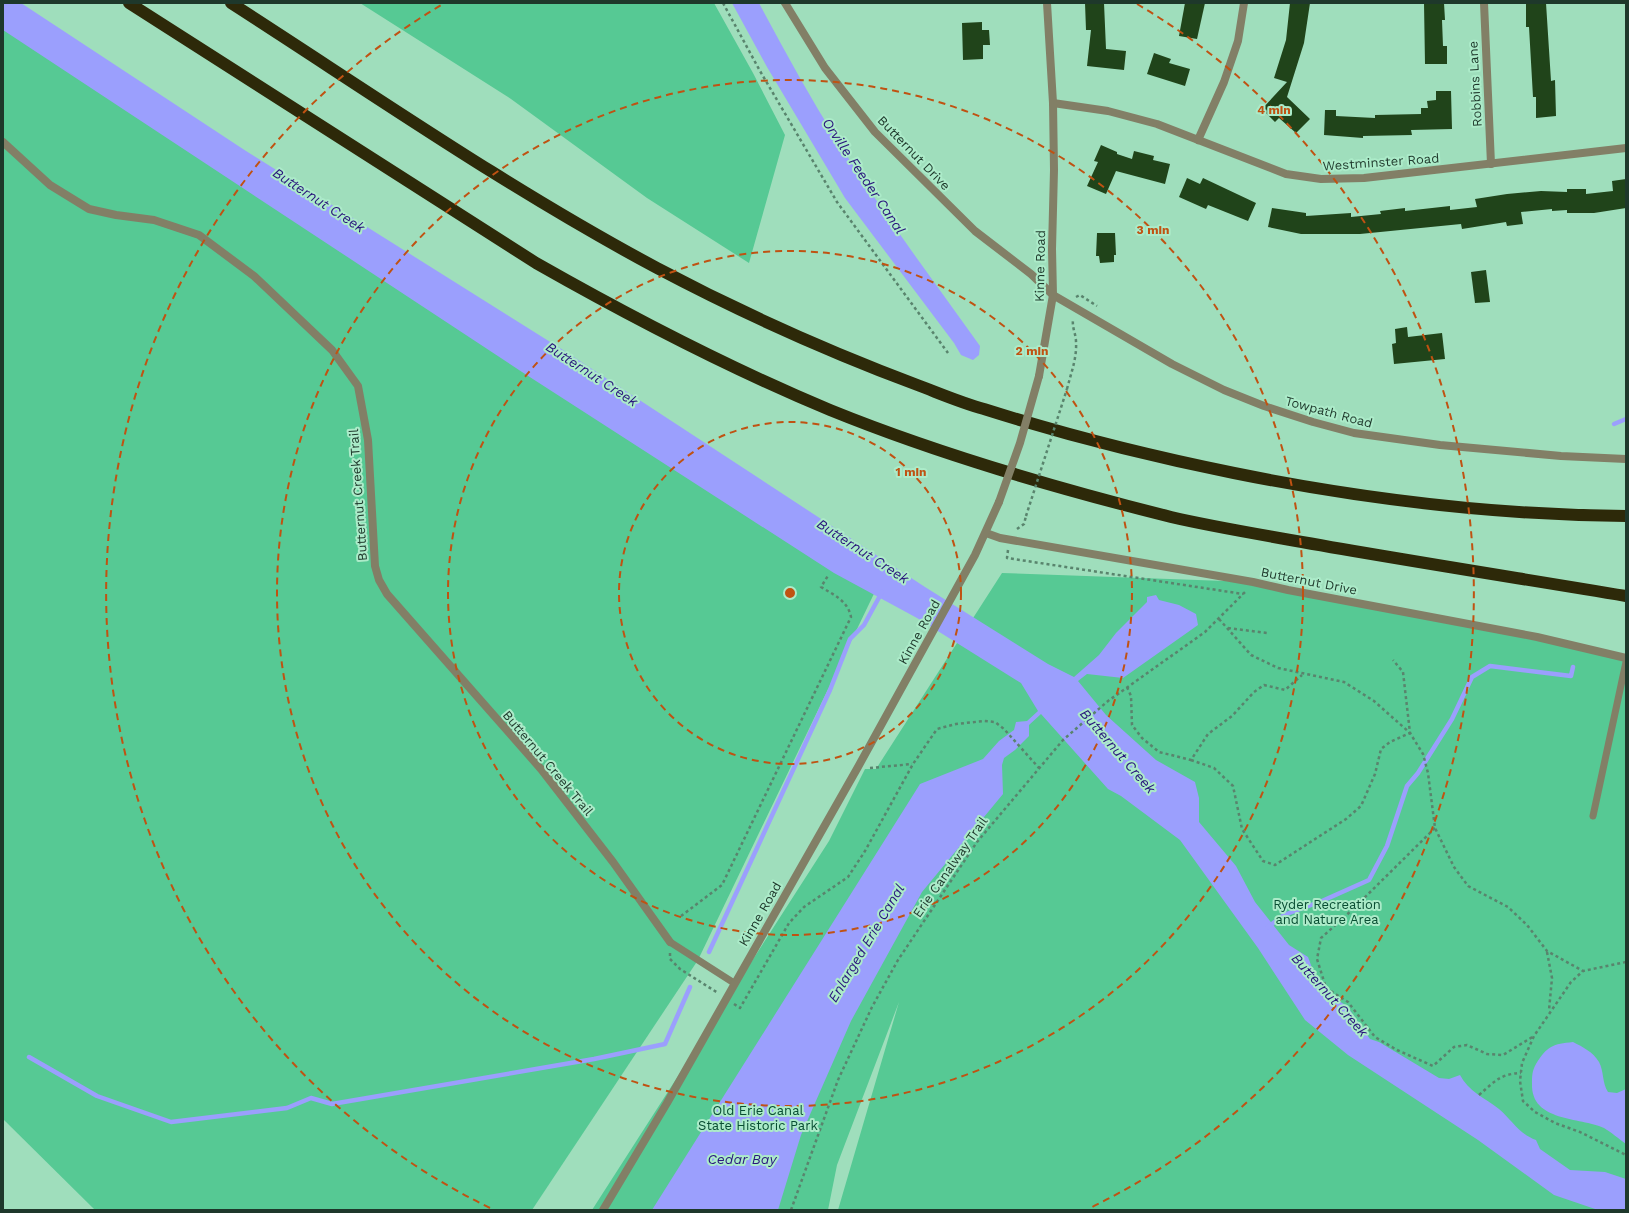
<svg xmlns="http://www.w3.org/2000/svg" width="1629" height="1213" font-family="'Work Sans',sans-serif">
  <rect width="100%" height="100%" fill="#9fdebc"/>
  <g fill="#56c994">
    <path d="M360,3h354l39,70 32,62 -36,128 -102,-65 -136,-99z"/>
    <path d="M3,11l879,566 -184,383 -166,250h-437l-92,-91z"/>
    <path d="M1002,573l251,9 373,76v552h-788l61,-208 -62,163 -9,45h-236l237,-369 36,-72h11z"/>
  </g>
  <g fill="#9b9ffd">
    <path d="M3,3h18l225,148 317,199 362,237 123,77 26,13 25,-22 17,-22 31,-31v-5l9,-2 3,5 20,5 17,9 2,11 -75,53 -36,-4 -9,7 28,34 50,45 39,22 4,16v24l37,44 19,36 34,43 19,12 7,19 14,19 18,11 23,33 9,3 60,36 10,1 11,-4c8,16 25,23 39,34 13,11 20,25 37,31l4,9 30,21 35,2 21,7v31h-28l-44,-15 -76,-55 -130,-85 -43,-35 -47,-72 -78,-108 -59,-44 -13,-7 -67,-75 -12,11v11l-14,14 -11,8 -2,7 1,29 -81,98 -71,129 -50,114 -23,75h-126l268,-426 63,-25 16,-18 15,-11 2,-8 11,-1 11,-10 -17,-28 -104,-65 -83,-45 -312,-201 -519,-342z"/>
    <path d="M732,3h27c25,47 51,94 79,139 44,70 94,137 142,204l-1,9 -6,5 -12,-5 -7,-12 -109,-145 -78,-131z"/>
    <path d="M1573,1042c10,5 20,10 26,20 5,9 3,21 9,30l9,1 9,-4v55c-7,-5 -15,-12 -22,-16 -24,-11 -73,-6 -72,-44 0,-8 0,-13 4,-20 11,-18 17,-20 37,-22z"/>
  </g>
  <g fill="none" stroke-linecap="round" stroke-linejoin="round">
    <g stroke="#9b9ffd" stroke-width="4.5">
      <path d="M1614,424l12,-5"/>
      <path d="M1268,927l16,-12 38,-14 47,-21 18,-34 20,-60 11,-13 34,-54 20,-42 18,-11 81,10 2,-9"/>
      <path d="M709,952l121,-262 20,-51 14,-14 18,-33"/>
      <path d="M29,1057l68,39 74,26 116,-14 24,-10 21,6 262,-45 71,-15 25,-57"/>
    </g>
  </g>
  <g fill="#20441a">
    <path d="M1085,3h19l2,46 20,2 -2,19 -37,-4 4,-36h-5z"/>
    <path d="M1185,3h20l-8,36 -18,-3z"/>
    <path d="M1290,3h20l-6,40 -17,54 23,22 -14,14 -17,-15 -4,4 -13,-13 25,-27 -13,-4 12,-38z"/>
    <path d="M1424,3h20l1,17h-3l1,26h4v18h-22z"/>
    <path d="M1526,3h20l5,78 4,-1 1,36 -20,2v-21h-3l-4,-70h-3z"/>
    <path d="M982,22v8h7l1,15h-7v14l-20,1 -1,-37z"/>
    <path d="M1154,53l17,6 -2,4 21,6 -5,17 -38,-12z"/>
    <path d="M1436,91h15l1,38 -41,1 1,5 -49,1v2l-39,-3 1,-25h11v6l39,2v-3l46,-1v-6h7l-1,-7 9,-1z"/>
    <path d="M1101,145l16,7v2l15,5 2,-8 20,5 -1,4 17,4 -5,20 -49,-13 -10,23 -19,-8 11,-24 -4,-1z"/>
    <path d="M1187,178l13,6 3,-6 53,25 -8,18 -40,-16 -2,4 -27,-12z"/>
    <path d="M1626,179v29l-32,5h-27v-3l-15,1v-2l-31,3 2,12 -16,2 -1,-4 -44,7 -1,-5 -101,10h-59l-33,-7 4,-19 34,5v3l45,-3v4l30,-3 -1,-3 25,-3v3l45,-5v4l27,-3 -2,-8 32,-5 34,-3 26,1v-3h19v5l27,-3 -1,-10z"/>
    <path d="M1097,233h18l1,22h-2v7l-14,1 -1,-7h-3z"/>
    <path d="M1486,270l4,32 -15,1 -4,-31z"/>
    <path d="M1407,327l1,10 34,-4 3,26 -51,5 -2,-20 4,-1 -1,-14z"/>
  </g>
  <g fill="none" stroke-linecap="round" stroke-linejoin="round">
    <g stroke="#59846d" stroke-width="2.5" stroke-dasharray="3 3" stroke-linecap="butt">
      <path d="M723,3l37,68 77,131 111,151"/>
      <path d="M1076,297l4,-2 17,11"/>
      <path d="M1067,389c4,-16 10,-31 9,-47 0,-8 -4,-14 -3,-22"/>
      <path d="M1017,529l7,-5 2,-8"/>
      <path d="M1008,550l-1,8 236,36"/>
      <path d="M1219,619l32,36 27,13 66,14 30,19 36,32 13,21 5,19 7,55 19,39 14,19 40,21 19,18 20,26 36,20"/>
      <path d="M1228,628l39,5"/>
      <path d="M1127,687l4,9 1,29 10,13 17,14 32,8 17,-26 24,-18 22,-24 10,-7 21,5 17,-15"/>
      <path d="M1191,760l23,8 19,18 9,43 21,32 12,4 71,-46 15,-13 14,-32 6,-25 9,-7 20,-9 -7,-61 -10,-12"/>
      <path d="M870,768l42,-4"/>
      <path d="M1435,828l-84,83 -30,27 -4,21 9,29 22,14 27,35 22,13 36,16 21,-19 13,-2 20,9 16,1 31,-19"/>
      <path d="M681,916l41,-31 129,-268c-3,-16 -17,-22 -30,-30l8,-13"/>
      <path d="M1547,952l5,26 -3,32"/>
      <path d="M670,953v6l10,10 38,24"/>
      <path d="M1626,962l-43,9 -12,11 -37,54 -12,27 -2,18 3,20 12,11 20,11 25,9 46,23"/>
      <path d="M734,1004l6,4 49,-85 15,-16 44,-30 17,-26 48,-87 24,-35 19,-5 28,-3 11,1 9,7 35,39"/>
      <path d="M1479,1095c16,-14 21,-21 42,-22"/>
      <path d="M791,1210l47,-130 34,-73 26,-47 79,-118 86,-102 45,-39 97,-69 40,-40"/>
    </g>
    <g stroke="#827f66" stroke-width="7">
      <path d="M1593,816l33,-154"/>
      <path d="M670,942l64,41"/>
    </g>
    <path stroke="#827f66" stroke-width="8" d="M3,142l47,43 39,24 27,6 38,5 45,15 55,41 78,74 26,36 10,54 7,126 4,14 8,14 154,175 72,93 57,80"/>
    <g stroke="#827f66" stroke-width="8">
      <path d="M785,3l40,65 50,64 100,99 56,43 22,21 119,69 52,26 40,16 49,16 41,11 86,12 121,11 65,3"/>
      <path d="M1484,3l7,161"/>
      <path d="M1053,103l55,8 49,13 129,50 35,5 43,-1 262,-30"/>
      <path d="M1198,140l26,-58 14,-41 6,-38"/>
    </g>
    <g stroke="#827f66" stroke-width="8">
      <path d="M1039,376l14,-81 -1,-46 2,-79 -1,-67 -6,-100"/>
      <path d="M986,533l14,5 253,44 35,8 249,47 89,21"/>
      <path d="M603,1210l64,-107 191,-336 117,-212 24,-53"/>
    </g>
    <g stroke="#2d2909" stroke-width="12">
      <path d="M129,3l407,260c95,54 193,105 294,147 111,45 226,78 341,107 43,10 87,17 131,25 107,19 216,36 324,54"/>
      <path d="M231,3c140,90 278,186 426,265 85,45 172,84 263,118 21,8 42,17 64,23 82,26 166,47 250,64 129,26 260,42 392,43"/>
    </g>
    <path stroke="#59846d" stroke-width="2.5" stroke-dasharray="3 3" stroke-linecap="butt" d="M1026,516l41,-127"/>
    <path stroke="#827f66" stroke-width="8" d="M999,502l21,-59 19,-67"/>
  </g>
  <g fill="none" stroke="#c05212" stroke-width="2" stroke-dasharray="7 5">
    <circle cx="790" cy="593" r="171"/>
    <circle cx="790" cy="593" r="342"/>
    <circle cx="790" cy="593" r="513"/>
    <path d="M490 1208A684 684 0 0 1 443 4M1137 4A684 684 0 0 1 1090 1208"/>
  </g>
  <g text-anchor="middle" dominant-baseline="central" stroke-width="4" stroke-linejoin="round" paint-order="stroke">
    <g font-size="13" fill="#1e382b" stroke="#acebc9">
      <text transform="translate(1475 84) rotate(-93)">Robbins Lane</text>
      <text transform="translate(914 153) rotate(46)">Butternut Drive</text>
      <text transform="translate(1381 162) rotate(-4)">Westminster Road</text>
      <text transform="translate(1040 266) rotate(-89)">Kinne Road</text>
      <text transform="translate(1329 412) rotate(15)">Towpath Road</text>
      <text transform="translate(358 495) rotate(-94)">Butternut Creek Trail</text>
      <text transform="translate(1309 581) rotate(11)">Butternut Drive</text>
      <text transform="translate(919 632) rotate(-61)">Kinne Road</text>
      <text transform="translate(548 763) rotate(50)">Butternut Creek Trail</text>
      <text transform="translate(950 867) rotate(-55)">Erie Canalway Trail</text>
      <text transform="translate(760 914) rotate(-60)">Kinne Road</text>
    </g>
    <g font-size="13" fill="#094e33" stroke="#acebc9">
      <text x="1327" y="904">Ryder Recreation<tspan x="1327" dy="15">and Nature Area</tspan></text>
      <text x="758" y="1110">Old Erie Canal<tspan x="758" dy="15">State Historic Park</tspan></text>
    </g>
    <g font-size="14" font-style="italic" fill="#29157c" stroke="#acebc9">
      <text transform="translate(864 176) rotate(56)">Orville Feeder Canal</text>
      <text transform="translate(319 200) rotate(33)">Butternut Creek</text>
      <text transform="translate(592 374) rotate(33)">Butternut Creek</text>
      <text transform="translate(863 551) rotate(33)">Butternut Creek</text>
      <text transform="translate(1118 751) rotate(49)">Butternut Creek</text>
      <text transform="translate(866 943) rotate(-59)">Enlarged Erie Canal</text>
      <text transform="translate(1330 995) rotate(48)">Butternut Creek</text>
      <text x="742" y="1159">Cedar Bay</text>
    </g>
  </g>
  <circle cx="790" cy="593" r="6" fill="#c05212" stroke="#acebc9" stroke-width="2"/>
  <g font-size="12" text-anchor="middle" font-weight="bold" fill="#c05212" stroke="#acebc9" stroke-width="4" stroke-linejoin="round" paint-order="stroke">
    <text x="1274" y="114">4 min</text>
    <text x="1153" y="234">3 min</text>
    <text x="1032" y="355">2 min</text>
    <text x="911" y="476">1 min</text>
  </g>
  <rect width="1629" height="1213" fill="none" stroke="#1e382b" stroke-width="8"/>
</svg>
